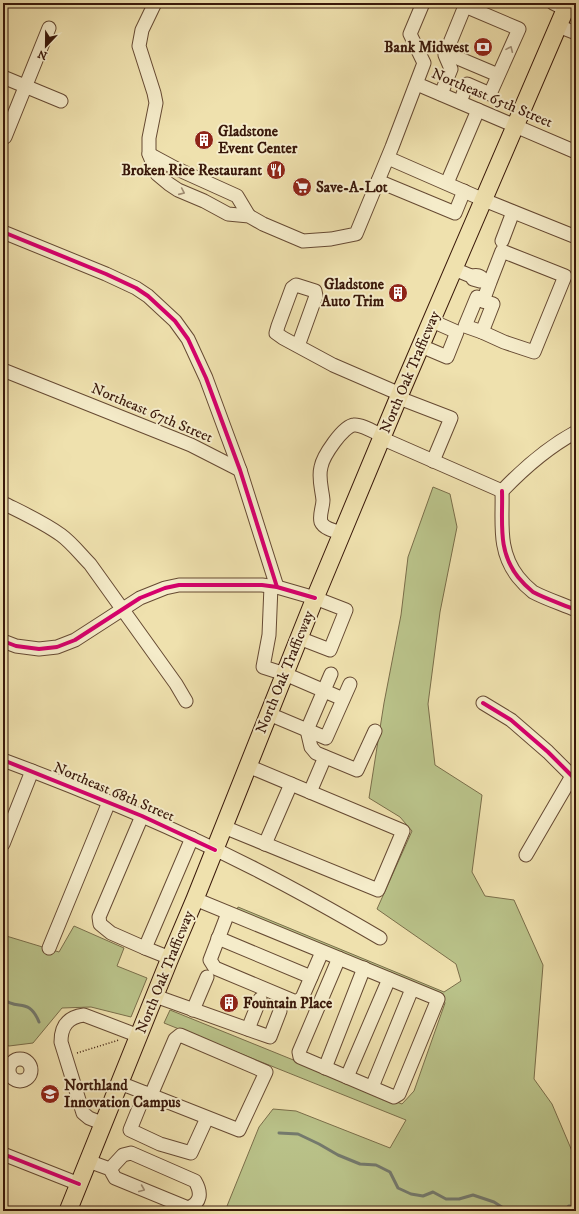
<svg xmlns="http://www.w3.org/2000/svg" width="579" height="1214" font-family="'IM FELL DW Pica',serif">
  <rect width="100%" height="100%" fill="#efe1ae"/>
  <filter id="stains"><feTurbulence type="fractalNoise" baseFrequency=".005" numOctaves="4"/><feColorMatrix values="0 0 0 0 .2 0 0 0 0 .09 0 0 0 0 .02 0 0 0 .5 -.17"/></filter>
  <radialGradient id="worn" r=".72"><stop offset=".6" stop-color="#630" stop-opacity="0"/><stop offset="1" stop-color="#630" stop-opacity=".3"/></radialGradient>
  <g fill="#bac38a" stroke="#7a6e4a">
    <path d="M433,487l17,7 7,33 -17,85 -12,92 7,61 47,30 -10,77 13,24 29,4 29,65 -9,114 18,25 20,47 4,2v58h-351l34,-84 14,-18 23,2 94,37 16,-28 -242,-97 6,-13 232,94 12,-13 31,-88 -3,-6 -206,-84 2,-6 206,85 17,-11 -5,-17 -79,-55 35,-78 -12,-14 -31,-19 15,-95 17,-88 7,-58z"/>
    <path d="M74,926l50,22 -7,18 30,12 -16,39 -40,-10 -29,1 -29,35 -24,3 -6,-2v-109l56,17z"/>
  </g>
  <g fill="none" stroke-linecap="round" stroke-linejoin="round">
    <g stroke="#747a6e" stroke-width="3">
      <path d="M3,999c15,12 26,-2 36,23"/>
      <path d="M279,1133l19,1 21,10 19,11 22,9 16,1 14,7 8,16 13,6 12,2 10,-4 13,7h13l14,-4 21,7 14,9"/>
      <path d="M563,1211l6,-5 7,3"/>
    </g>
    <defs>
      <g id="minor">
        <path d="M155,3l-13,27 -3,16 15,47 2,10 -7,35v16l8,20 12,10 9,6 26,11 24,13 21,2 14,8 40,17 28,-2 25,-5 36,-87 32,-84 -14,-29 13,-31"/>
        <path d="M553,3l12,6"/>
        <path d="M558,26l18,7"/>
        <path d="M446,53l52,22"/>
        <path d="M3,77l58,24"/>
        <path d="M417,84l159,68"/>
        <path d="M441,94l10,-25 -6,-14 20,-49 54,23 -29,65 -23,-10 -7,18"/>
        <path d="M5,137l44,-109"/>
        <path d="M149,154l26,14 62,28 12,20"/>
        <path d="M388,158l96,42 92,37"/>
        <path d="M378,181l77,32 9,-22"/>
        <path d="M447,183l31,-73"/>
        <path d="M3,232l103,42 30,14 12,8 27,25 13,18 18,39 34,92 37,117"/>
        <path d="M502,241l11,-29"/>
        <path d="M454,269l17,7 2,3 7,2 4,-1c-4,-5 -7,-5 -13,-4"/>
        <path d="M484,280l6,2 12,-31 63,25 -31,76 -30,-10 -22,-10 11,-28 -10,-3 7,-19"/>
        <path d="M482,332l-17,-6 12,-29 6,4"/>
        <path d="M298,346l18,-50 -1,-5 -19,-6 -4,3 -14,38 -2,7 7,5 50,27 67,29"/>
        <path d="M421,346l26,11 10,-25 -25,-11"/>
        <path d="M3,370l188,75 49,25"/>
        <path d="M399,398l52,20 -18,43"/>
        <path d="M381,438l121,53"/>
        <path d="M502,491c1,31 -5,59 16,86 4,5 10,11 15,15 13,7 29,12 43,18"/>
        <path d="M502,491c22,-23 46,-44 74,-59"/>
        <path d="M3,503c20,10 40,19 58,32 11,8 20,20 29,29l86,120 10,17"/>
        <path d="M342,533c-7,-2 -18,-4 -21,-11 -2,-7 2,-15 2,-22 -1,-11 -5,-22 -2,-33 2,-11 22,-41 33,-42 7,-1 22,8 29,11"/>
        <path d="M271,586l-2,49 -6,32 22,7 58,25"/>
        <path d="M3,641l13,5 23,3 18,-2 18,-7 65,-42 25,-10 14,-3h83l15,2 38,11 31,12 -16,40 -31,-12"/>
        <path d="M331,674l-24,56 4,17 5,6 41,17 18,-39"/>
        <path d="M483,703l28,17 37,32 24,24h4"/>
        <path d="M269,714l57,24 24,-54"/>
        <path d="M3,760c86,32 171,68 252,109 43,22 84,45 125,69"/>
        <path d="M310,792l15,-35"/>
        <path d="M142,816l-43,101 1,7 11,9 34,15"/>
        <path d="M224,827l154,63 25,-59 -155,-65"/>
        <path d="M3,844l29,-73"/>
        <path d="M265,844l26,-60"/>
        <path d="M526,855l46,-79"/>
        <path d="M195,899l243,100 -39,95 -5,3 -94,-40 -1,-5 40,-94"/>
        <path d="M228,913l-18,47 5,8 81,34 6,-4 20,-46"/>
        <path d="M218,938l93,39"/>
        <path d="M49,948l60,-146"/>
        <path d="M170,958l-25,-10 47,-110"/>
        <path d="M155,996l115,41 10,-26"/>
        <path d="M193,1010l14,-33"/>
        <path d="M248,1029l12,-30"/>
        <circle cx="20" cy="1070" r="11"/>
        <path d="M325,1068l39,-100"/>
        <path d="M347,1077l42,-98"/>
        <path d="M120,1083l119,47 27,-58 -86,-37 -5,4 -24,56"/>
        <path d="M372,1087l40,-98"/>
        <path d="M145,1093l-15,37 30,14 31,9 16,-35"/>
        <path d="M104,1124l-15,-6 -6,-5 -22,-71c0,-16 7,-25 23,-27l55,21"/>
        <path d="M3,1154l76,30"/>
        <path d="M88,1161l22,8 5,9 73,30c13,-5 14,-15 7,-27l-64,-28 -8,2 -13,14"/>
      </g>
      <path id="major" d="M68,1211l102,-253 25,-59 120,-301 85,-204 168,-391"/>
    </defs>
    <use href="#minor" stroke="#664a33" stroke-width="15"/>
    <use href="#major" stroke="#39180a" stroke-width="19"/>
    <path stroke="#39180a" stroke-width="1.5" stroke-dasharray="1 2" stroke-linecap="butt" d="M77,1053l42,-13"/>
    <use href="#minor" stroke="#f5ecca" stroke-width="13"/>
    <use href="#major" stroke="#efe1ae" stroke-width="17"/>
    <defs>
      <g id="cycleway">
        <path d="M3,232l103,42 30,14 12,8 27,25 13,18 18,39 34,92 37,117"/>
        <path d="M502,491c1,31 -5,59 16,86 4,5 10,11 15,15 13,7 29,12 43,18"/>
        <path d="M3,641l13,5 23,3 18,-2 18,-7 65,-42 25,-10 14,-3h83l15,2 38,11"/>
        <path d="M483,703l28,17 37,32 24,24h4"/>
        <path d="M3,760l139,56 73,34"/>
        <path d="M3,1154l76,30"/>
      </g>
    </defs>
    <use href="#cycleway" stroke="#f5ecca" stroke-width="6"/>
    <use href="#cycleway" stroke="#d6006c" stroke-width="4"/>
  </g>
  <defs><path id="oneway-chevron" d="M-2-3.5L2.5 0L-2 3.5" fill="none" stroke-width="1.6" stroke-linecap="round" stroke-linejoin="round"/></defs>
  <g stroke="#a08d74">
    <use href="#oneway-chevron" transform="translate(510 49) rotate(-66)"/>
    <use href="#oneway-chevron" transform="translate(182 192) rotate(24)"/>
    <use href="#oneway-chevron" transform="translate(142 1189) rotate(23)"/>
  </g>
  <defs>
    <symbol id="bank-disc" viewBox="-11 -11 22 22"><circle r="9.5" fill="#8f2418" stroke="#f5ecca"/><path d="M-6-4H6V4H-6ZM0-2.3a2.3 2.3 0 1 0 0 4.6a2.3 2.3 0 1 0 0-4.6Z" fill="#fff"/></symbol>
    <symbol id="building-disc" viewBox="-11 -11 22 22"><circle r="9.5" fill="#8f2418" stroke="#f5ecca"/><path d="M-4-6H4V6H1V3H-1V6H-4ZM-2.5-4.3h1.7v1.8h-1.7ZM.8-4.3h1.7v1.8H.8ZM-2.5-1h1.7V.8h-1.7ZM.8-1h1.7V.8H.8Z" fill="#fff"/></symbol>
    <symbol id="restaurant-disc" viewBox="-11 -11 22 22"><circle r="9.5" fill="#8f2418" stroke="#f5ecca"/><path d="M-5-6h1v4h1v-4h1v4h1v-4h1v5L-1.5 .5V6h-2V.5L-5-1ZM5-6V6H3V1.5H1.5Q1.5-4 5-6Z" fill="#fff"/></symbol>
    <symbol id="supermarket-disc" viewBox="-11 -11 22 22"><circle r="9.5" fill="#8f2418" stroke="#f5ecca"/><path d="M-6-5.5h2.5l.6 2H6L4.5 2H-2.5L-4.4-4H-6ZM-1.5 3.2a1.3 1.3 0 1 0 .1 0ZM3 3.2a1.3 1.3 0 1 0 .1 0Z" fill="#fff"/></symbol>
    <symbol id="school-disc" viewBox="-11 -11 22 22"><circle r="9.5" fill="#8f2418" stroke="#f5ecca"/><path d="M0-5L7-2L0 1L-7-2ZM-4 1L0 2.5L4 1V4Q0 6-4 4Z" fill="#fff"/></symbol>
  </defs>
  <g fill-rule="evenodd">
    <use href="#bank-disc" x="472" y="36" width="22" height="22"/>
    <use href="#building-disc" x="193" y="129" width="22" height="22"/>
    <use href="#restaurant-disc" x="265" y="159" width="22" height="22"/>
    <use href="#supermarket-disc" x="291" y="176" width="22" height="22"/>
    <use href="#building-disc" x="387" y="282" width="22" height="22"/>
    <use href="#building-disc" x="218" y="992" width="22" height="22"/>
    <use href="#school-disc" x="39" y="1083" width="22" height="22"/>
  </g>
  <g text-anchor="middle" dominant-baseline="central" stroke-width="4" stroke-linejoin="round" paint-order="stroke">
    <g font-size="15" font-weight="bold" fill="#39180a" stroke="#f5ecca" text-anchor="start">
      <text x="469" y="47" text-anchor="end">Bank Midwest</text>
      <text x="218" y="131">Gladstone<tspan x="218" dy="17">Event Center</tspan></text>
      <text x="262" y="170" text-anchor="end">Broken Rice Restaurant</text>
      <text x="316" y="187">Save-A-Lot</text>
      <text x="384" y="284" text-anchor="end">Gladstone<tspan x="384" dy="17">Auto Trim</tspan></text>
      <text x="243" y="1003">Fountain Place</text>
      <text x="64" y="1085">Northland<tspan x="64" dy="17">Innovation Campus</tspan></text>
    </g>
    <g font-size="15" fill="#39180a" stroke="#f5ecca">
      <text transform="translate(492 98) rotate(23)">Northeast 65th Street</text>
      <text transform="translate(410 372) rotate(-67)">North Oak Trafficway</text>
      <text transform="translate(152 413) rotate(23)">Northeast 67th Street</text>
      <text transform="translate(285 672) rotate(-68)">North Oak Trafficway</text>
      <text transform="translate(114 792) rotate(23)">Northeast 68th Street</text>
      <text transform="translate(165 972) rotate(-68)">North Oak Trafficway</text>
    </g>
  </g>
  <rect width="579" height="1214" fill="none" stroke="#efe1ae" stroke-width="16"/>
  <rect x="4" y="4" width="571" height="1206" fill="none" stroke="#39180a" stroke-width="2"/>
  <rect x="8" y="8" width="563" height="1198" fill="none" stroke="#39180a"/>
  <g transform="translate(46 46) rotate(202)" stroke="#f5ecca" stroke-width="3" paint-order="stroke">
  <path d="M0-3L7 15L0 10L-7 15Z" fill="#39180a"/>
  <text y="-6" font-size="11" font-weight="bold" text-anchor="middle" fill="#39180a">N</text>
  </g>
  <rect width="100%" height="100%" filter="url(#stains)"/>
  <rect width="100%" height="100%" fill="url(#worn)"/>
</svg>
